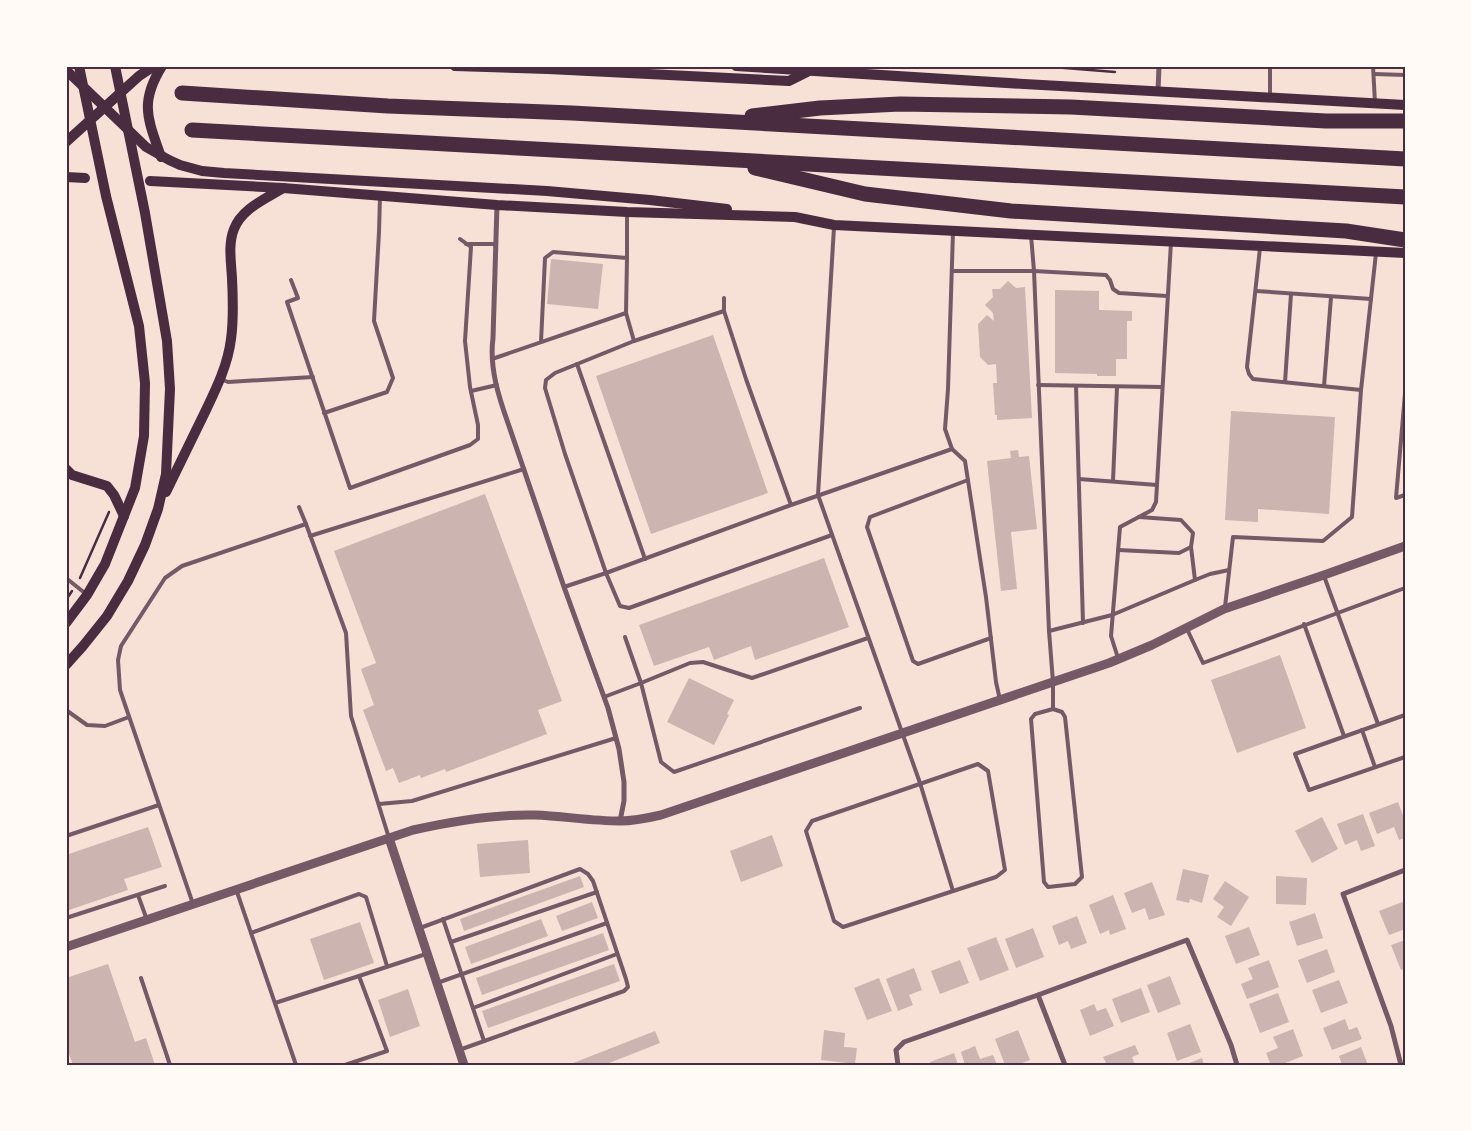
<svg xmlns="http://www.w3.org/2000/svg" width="1471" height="1131" font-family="'PT Sans Narrow',sans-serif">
  <rect width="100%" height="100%" fill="#f7e1d7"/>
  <g fill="#ccb4b1">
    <path d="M551,259l52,5 -5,45 -51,-5z"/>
    <path d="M1008,281l8,7 9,-1 7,131 -35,2v-5h-2l-2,-32h4l-1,-19 -8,1 -8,-8 -2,-33 9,-9 7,6 -1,-8 -8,-8 8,-8 -1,-8h8z"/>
    <path d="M1055,290l44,1v19l33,1v10h-5v38h-11v17h-19v-2l-42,-1z"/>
    <path d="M713,335l55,158 -117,41 -55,-158z"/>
    <path d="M1231,411l104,6 -6,97 -71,-5v13l-33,-2z"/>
    <path d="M1018,450l1,7 10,-1 8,73 -26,3 6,57 -16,2 -14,-130 24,-3 -1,-7z"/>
    <path d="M485,494l77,207 -24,9 9,24 -101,38 -1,-3 -24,9 -1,-3 -21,8 -6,-15 -7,3 -23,-61 11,-5 -13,-36 15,-6 -42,-112z"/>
    <path d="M824,558l25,69 -94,33 -4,-14 -37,14 -5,-13 -55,19 -15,-41z"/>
    <path d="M1280,655l26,73 -69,25 -26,-73z"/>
    <path d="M689,678l45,22 -7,14 2,1 -15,30 -47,-23z"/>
    <path d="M1398,802l7,19v17l-6,2 -5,-13 -17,7 -8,-21z"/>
    <path d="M1363,814l12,32 -14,5 -4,-11 -12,5 -8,-21z"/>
    <path d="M1322,817l16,32 -26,14 -17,-32z"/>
    <path d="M148,827l14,40 -38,12 4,11 -62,21v-56z"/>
    <path d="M772,835l11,31 -42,16 -11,-31z"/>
    <path d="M528,840l2,33 -50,4 -3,-33z"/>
    <path d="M1183,869l26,6 -7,28 -12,-4 -1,4 -13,-3z"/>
    <path d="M580,876l4,11 -120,44 -4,-12z"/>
    <path d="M1276,876l31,2 -1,27 -30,-1z"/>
    <path d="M1225,881l24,16 -18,29 -14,-9 7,-10 -11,-8z"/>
    <path d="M1152,882l13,33 -16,5 -4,-12 -13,5 -8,-20z"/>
    <path d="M1113,895l13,34 -16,6 -1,-5 -9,4 -11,-29z"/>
    <path d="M1405,901v28l-16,6 -10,-24z"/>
    <path d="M592,902l6,16 -36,13 -6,-15z"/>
    <path d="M1315,913l8,25 -26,8 -8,-24z"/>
    <path d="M1077,916l10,27 -16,6 -3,-8 -9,4 -7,-19z"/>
    <path d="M541,919l7,17 -77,28 -6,-17z"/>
    <path d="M360,922l14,41 -50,17 -14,-41z"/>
    <path d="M1249,927l11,28 -24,9 -11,-28z"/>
    <path d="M1033,928l11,29 -28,11 -11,-29z"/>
    <path d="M603,933l6,17 -127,45 -6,-17z"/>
    <path d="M996,937l13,33 -29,11 -13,-33z"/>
    <path d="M1405,940v29l-4,1 -10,-25z"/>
    <path d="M1327,949l8,23 -28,11 -9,-23z"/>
    <path d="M960,960l9,23 -29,11 -9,-23z"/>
    <path d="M1269,960l10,27 -32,12 -6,-15 12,-5 -5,-11z"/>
    <path d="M108,964l27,78 11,-4 9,27h-82l-7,-19v-68z"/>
    <path d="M614,964l6,17 -132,47 -6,-17z"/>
    <path d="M914,968l8,22 -13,5 4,10 -15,6 -12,-32z"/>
    <path d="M1170,976l11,28 -23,9 -11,-28z"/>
    <path d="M879,978l13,33 -25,9 -13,-32z"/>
    <path d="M1339,980l9,23 -27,10 -9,-23z"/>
    <path d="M1141,988l9,24 -29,11 -9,-24z"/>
    <path d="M408,989l12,37 -30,11 -12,-37z"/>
    <path d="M1278,993l11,29 -29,11 -11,-29z"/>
    <path d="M1094,1004l3,7 9,-3 8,18 -24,10 -10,-26z"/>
    <path d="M1345,1019l4,11 8,-3 5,12 -30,11 -9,-22z"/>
    <path d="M1190,1024l11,28 -24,9 -10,-28z"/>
    <path d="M1293,1029l10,27 -23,9h-9l-5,-12 12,-5 -5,-11z"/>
    <path d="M824,1030l21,3 -1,14 13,1 -2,16 -34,-4z"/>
    <path d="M1018,1030l12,30 -13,5h-12l-10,-26z"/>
    <path d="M655,1031l5,12 -56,22h-36z"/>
    <path d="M1135,1045l4,9 -7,3 3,8h-28l-4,-8z"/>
    <path d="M975,1046l5,13 13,-4 4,10h-32l-4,-13z"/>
    <path d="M1361,1047l7,18h-26l-3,-9z"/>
    <path d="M954,1053l4,12h-27l-1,-3z"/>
    <path d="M1202,1058l2,7h-20z"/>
  </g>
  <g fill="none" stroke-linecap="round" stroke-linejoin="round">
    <g stroke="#4a2c40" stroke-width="2.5">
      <path d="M1040,66l75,6"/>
      <path d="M1141,67v-1"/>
      <path d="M80,578l29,-66"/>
      <path d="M66,600l6,-9"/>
    </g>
    <g stroke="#755966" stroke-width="4">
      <path d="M1373,66l2,37"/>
      <path d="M1374,74l31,1"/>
      <path d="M1270,97v-31"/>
      <path d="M834,227l-16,268 102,288 33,108"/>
      <path d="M953,232l-5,157 -3,40 7,20 13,12 21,136 10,85 4,18"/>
      <path d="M1031,235l3,36 15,360 4,51v27l9,3 3,5 17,160 -7,7 -27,3 -4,-5 -13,-163 4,-5 18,-5"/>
      <path d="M466,244h30"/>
      <path d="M1260,248l-13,119 2,7 4,5 108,11"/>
      <path d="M627,258v-45"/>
      <path d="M952,271h82l72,4 4,5 3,9 6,4 48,3"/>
      <path d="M291,280l7,18 -11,4 63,186 120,-43 8,-6v-14l-8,-38 -5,-46 6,-94 -11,-8"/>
      <path d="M1256,291l115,8"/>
      <path d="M724,311v-13"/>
      <path d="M541,342l4,-84 8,-6 74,6 -1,55 8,28"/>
      <path d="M492,359l134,-46"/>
      <path d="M577,364l68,195"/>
      <path d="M221,379l7,3 85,-5"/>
      <path d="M1285,382l6,-88"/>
      <path d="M1038,385l124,2"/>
      <path d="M1076,386l7,237"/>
      <path d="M1324,386l7,-89"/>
      <path d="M471,391l26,-6"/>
      <path d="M1405,394l-9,104 9,-3"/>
      <path d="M324,413l63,-21 6,-14 -19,-57 5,-89 1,-35"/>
      <path d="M1079,479l78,6"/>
      <path d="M968,480l-98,37 -3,10 46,134 5,3 73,-26"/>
      <path d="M1113,481l4,-94"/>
      <path d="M791,505l-45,-126 -22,-68 -90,30 -79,32 -9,7 -1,8 20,66 41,119 185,-68 161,-56"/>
      <path d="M299,507l7,17"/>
      <path d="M310,536l214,-67"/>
      <path d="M1191,547l4,33"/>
      <path d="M1118,550l61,3 12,-6 2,-14 -12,-13 -42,-3"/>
      <path d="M1324,576l54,148"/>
      <path d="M66,578l20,16"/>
      <path d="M564,587l42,-14 14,33 9,2 203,-73"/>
      <path d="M1225,607l8,-70 90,4 29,-24 9,-127 15,-137"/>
      <path d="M1304,624l40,112"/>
      <path d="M1187,629l16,34 202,-75"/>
      <path d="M1049,631l63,-16 83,-35 15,-6 19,-4"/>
      <path d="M1118,658l-7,-22 9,-109 32,-17 4,-8 15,-260"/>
      <path d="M604,697l37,-14 -16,-46"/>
      <path d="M860,708l-186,64 -13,-10 -20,-79 49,-20 13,-1 49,16 116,-40"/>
      <path d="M66,710l21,15 18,1 24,-9"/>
      <path d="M1405,715l-110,39 14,36 96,-33"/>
      <path d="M1362,730l13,37"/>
      <path d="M978,764l10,7 17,99 -9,7 -153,50 -9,-6 -28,-90 6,-10z"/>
      <path d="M379,804l33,-3 204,-63"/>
      <path d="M66,836l93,-31"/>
      <path d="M236,889l60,176"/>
      <path d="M138,895l9,25"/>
      <path d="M193,904l-73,-214 -2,-30 3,-14 44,-68 17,-12 124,-42 40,109 5,83 38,122"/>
      <path d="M66,918l99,-32"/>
      <path d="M443,919l41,122"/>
      <path d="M420,928l160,-59 8,5 5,7 33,98 2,8 -4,4 -165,59"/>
      <path d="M251,933l108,-39 7,3 21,69"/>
      <path d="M451,942l146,-50"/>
      <path d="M141,978l29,87"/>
      <path d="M437,983l170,-60"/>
      <path d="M275,1003l84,-27"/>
      <path d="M473,1008l144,-54"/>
      <path d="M345,1065l42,-14 -28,-75 67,-22"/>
    </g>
    <g stroke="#755966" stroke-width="5">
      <path d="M1158,91l1,-25"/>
      <path d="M497,205l-4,133c-4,30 6,60 16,88l55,161 44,121 11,41 5,33v19l-4,20"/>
      <path d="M1038,995l27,70"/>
      <path d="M898,1065l-2,-15 8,-8 134,-47 149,-55 44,105 6,20"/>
      <path d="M1401,1065l-10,-39 -48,-132 62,-24"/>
    </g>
    <g stroke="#755966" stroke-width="9">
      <path d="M389,838l75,227"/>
      <path d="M66,947l347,-117c40,-9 81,-16 122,-15 28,1 56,6 85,6 14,0 28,-3 41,-6l448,-152 43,-18 72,-36 100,-34 81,-29"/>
    </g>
    <g stroke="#4a2c40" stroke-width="10">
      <path d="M455,66l93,3 241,12 18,-9"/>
      <path d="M736,66l288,18 381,21"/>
      <path d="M66,70l80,77 23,13 11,5 22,6 22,2 323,18 103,9 77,9"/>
      <path d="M66,142l73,-66 15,-10"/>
      <path d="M161,157c-13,-38 -22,-54 1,-91"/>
      <path d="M66,177l19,1"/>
      <path d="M150,181l133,7 214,17 130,7 168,5 39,8 571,28"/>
      <path d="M66,469l6,6 35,11 7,9 10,21"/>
      <path d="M166,492c13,-27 27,-55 40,-82 11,-23 22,-46 25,-71 3,-21 2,-41 1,-61 -1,-17 -4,-34 2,-49 8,-21 32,-30 49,-41"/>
      <path d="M66,623l21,-28 18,-31 30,-76 9,-52 1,-53 -6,-57 -33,-130 -27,-130"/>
      <path d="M66,665l17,-19 24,-30 21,-35 17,-36 13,-36 8,-35 4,-85 -3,-48 -22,-128 -30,-147"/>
    </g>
    <g stroke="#4a2c40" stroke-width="15">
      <path d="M182,93l206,13 184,7 833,46"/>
      <path d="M752,116l68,-8 80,-4 171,3 255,14h79"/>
      <path d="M192,130l1213,67"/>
      <path d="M755,168l110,26 146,17 335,20 59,9"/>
    </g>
  </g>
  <rect width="1471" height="1131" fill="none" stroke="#fffaf5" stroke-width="135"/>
  <rect x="68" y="68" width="1336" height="996" fill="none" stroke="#4a2c40" stroke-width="2"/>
</svg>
